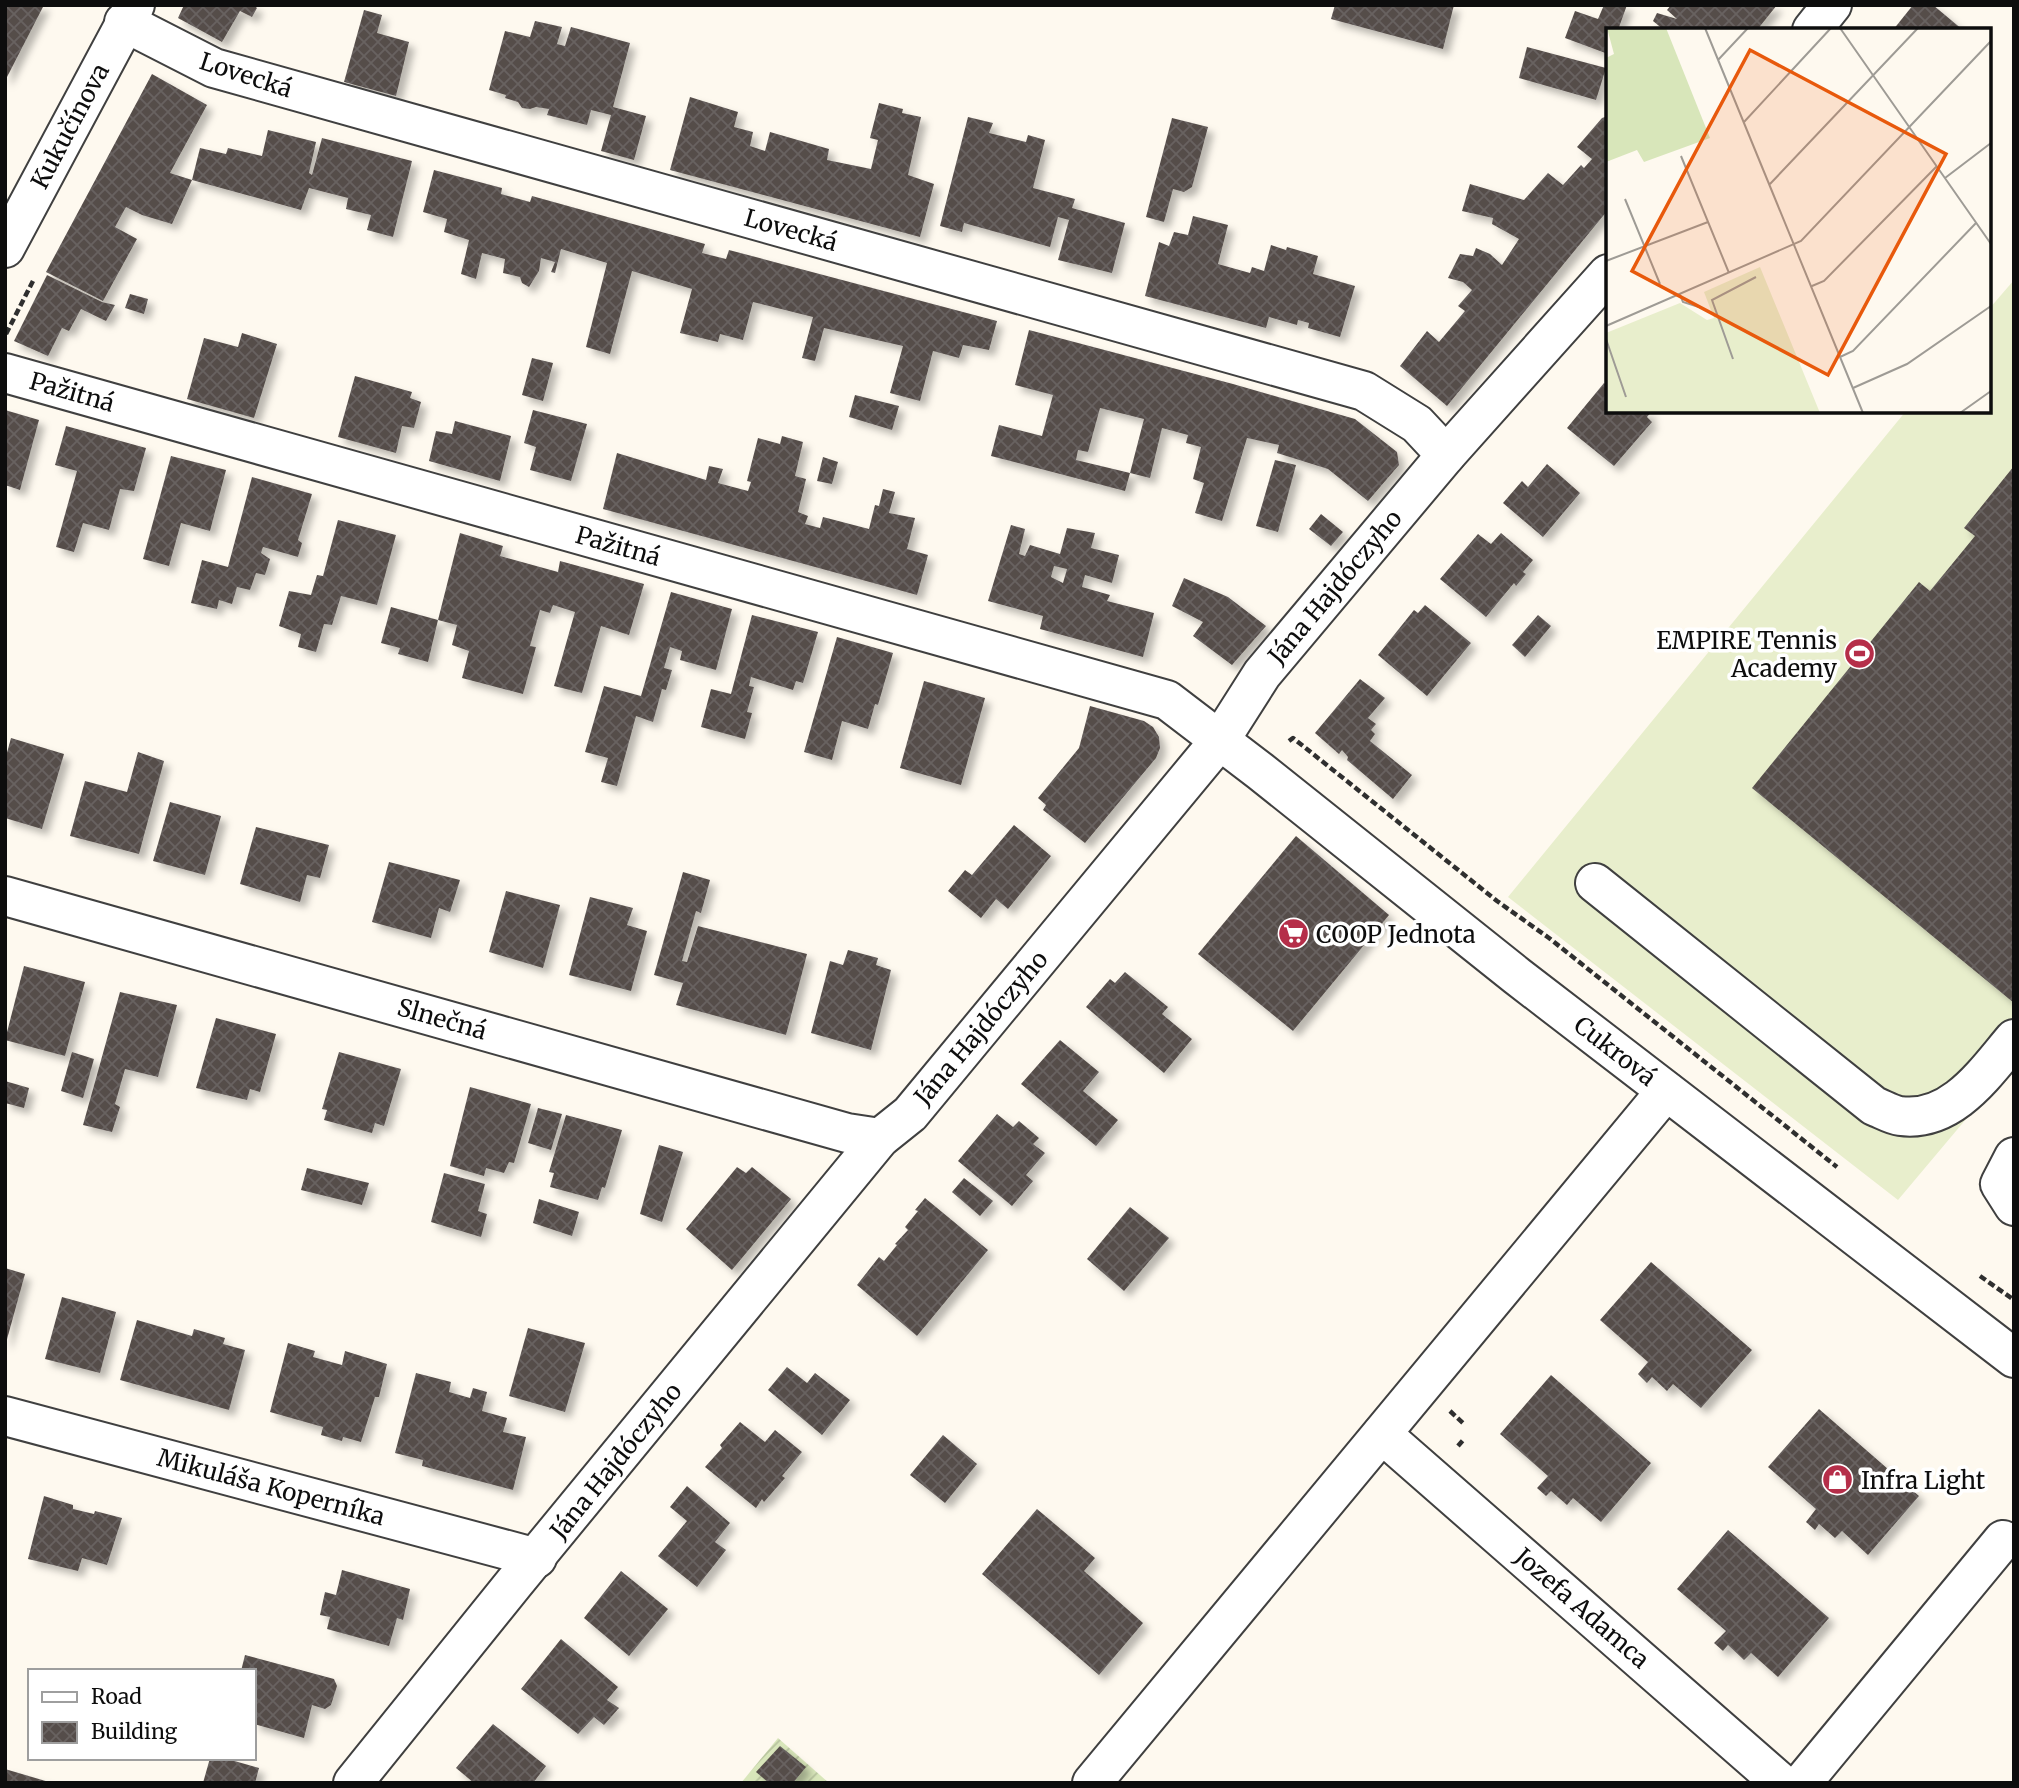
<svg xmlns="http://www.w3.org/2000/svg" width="2019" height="1788" font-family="Merriweather,serif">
  <defs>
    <pattern id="garden-furrows" width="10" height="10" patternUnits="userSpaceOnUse" patternTransform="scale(1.75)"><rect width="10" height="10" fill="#d8e6ba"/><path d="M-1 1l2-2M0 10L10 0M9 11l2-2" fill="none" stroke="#b8c49f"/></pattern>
    <pattern id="building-cross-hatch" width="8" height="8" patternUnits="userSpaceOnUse" patternTransform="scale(1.75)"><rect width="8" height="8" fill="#554d4a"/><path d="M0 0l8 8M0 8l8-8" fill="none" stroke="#686260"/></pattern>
    <filter id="shadow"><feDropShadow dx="6" dy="6" stdDeviation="3.5" flood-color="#0004"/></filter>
  </defs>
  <rect width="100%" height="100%" fill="#fef9ef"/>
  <path fill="url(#garden-furrows)" d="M778,1738l51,45h-88z"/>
  <path fill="#e8eecc" d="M2014,280v782l-116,138 -390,-303 398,-486h83v-102z"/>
  <g fill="url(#building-cross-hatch)" fill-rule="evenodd" filter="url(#shadow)">
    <path d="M5,5h39l-39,76z"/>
    <path d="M184,5h70l3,3 -5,9 -12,-6 -18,31 -44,-24z"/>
    <path d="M1335,5h119l-11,44 -112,-30z"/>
    <path d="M1604,5h23l-9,25h-10v24l-43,-16 10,-27 23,8z"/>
    <path d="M1671,5h106l-20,25h-93l-11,-9 4,-8 20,6 -10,-9z"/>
    <path d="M1913,5h20l30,25h-70z"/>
    <path d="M364,10l18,5 -5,18 32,9 -13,54 -52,-14z"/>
    <path d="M535,21l27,6 -5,17 8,2 6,-19 59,16 -17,64 33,9 -12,44 -33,-9 10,-36 -20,-5 -4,15 -40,-10 2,-6 -13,-2 -6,2 -8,-1 -4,-6 -13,-4 1,-3 -17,-5 16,-59 25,6z"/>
    <path d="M1527,47l79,21 -10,32 -77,-22z"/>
    <path d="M152,74l55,31 -37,68 22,7 -20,44 -30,-9 -16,-8 -11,20 22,12 -34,62 -57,-29z"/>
    <path d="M690,97l48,15 -4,15 19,5 -3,14 15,5 5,-19 59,17 -2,11 44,9 7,-29 -8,-2 9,-35 24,6 -1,4 19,4 -13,58 26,9 -14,53 -250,-67z"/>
    <path d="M1608,116v94l-161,196 -47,-40 27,-35 12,11 26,-31 -7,-5 14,-16 -9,-8 -15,-4 12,-24 13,2 3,-8 14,6 12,11 17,-26 -27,-15 1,-6 -31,-7 8,-27 54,16 24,-27 15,12 18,-20 3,3 8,-9 -15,-12 25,-29z"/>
    <path d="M968,117l25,6 -4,10 37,9 2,-7 17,5 -12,48 42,11 -3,9 53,15 -13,50 -54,-13 11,-40 -11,-3 -8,30 -86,-24 -2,9 -22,-6z"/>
    <path d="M1172,118l36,9 -16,60 -8,5 -11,-3 -9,33 -18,-5z"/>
    <path d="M268,130l48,12 -7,31 3,2 10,-37 90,23 -19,76 -26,-7 4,-15 -25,-6 2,-11 -39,-10 -8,22 -109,-30 8,-32 26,6 2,-6 34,8z"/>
    <path d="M434,170l68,18 -1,6 29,8 2,-6 173,48 -3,9 24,6 3,-9 268,71 -8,29 -26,-5 -4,13 -26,-7 -13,50 -30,-8 13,-47 -79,-18 -9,33 -13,-3 11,-41 -60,-15 -10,38 -23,-6 -2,8 -38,-9 12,-44 -60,-18 -22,83 -24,-7 21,-84 -46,-14 -6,24 -4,-1 4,-10 -14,-4 -2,13 -10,16 -7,-4 -2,-6 -17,-4 2,-14 -23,-6 -6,26 -15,-5 8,-34 -25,-8 3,-13 -24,-7z"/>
    <path d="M1193,216l35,9 -10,39 32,9 2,-6 12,4 7,-26 15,5 1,-3 31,9 -5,18 42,12 -15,51 -32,-9 1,-5 -11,-3 -1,5 -28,-8 -3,11 -121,-32 14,-54 10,4 5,-14 14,3z"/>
    <path d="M47,275l55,27 13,3 -9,16 -25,-12 -12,22 -7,-3 -14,28 -34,-15z"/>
    <path d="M130,294l18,5 -4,15 -19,-6z"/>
    <path d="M1029,330l204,54 122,35 42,33 2,13 -31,36 -40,-32 -51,-16 2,-8 -32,-7 -25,83 -27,-8 9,-30 -11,-4 8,-32 -15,-4 2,-8 -26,-7 -12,50 -20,-5 -5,18 -134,-35 8,-31 43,11 11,-41 -38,-10zM1100,408l44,11 -14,54 -54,-13 2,-10 10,2z"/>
    <path d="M242,333l35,11 -23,74 -67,-19 17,-61 34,9z"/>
    <path d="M532,358l21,5 -10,38 -21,-6z"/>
    <path d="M355,376l57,16 -2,6 11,4 -7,26 -12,-2 -6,27 -58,-16z"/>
    <path d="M1604,383l4,3v25h44l-5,6 5,5 -38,44 -47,-38z"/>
    <path d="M855,395l44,11 -7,24 -43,-13z"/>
    <path d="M5,410l34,10 -19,70 -15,-5z"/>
    <path d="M533,410l54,14 -16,57 -41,-11 6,-23 -12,-4z"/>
    <path d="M455,421l56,15 -11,45 -71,-20 7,-30 16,3z"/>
    <path d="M66,426l80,22 -12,43 -14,-2 -11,41 -26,-7 -9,29 -18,-5 21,-76 -22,-6z"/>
    <path d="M782,436l21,6 -8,34 11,3 -8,33 10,4 -3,8 15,4 3,-11 46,12 6,-24 4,1 4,-17 12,3 -6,21 26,5 -8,31 21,6 -11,40 -314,-86 14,-56 89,27 3,-14 14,3 -5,14 30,8 3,-9 -4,-1 11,-43 22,6z"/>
    <path d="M171,456l55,14 -16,61 -29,-8 -12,43 -26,-7z"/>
    <path d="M823,457l15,5 -6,22 -15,-3z"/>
    <path d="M1275,460l21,5 -18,67 -22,-6z"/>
    <path d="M1547,464l33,29 -37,44 -40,-34 19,-22 6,6z"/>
    <path d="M2014,466v537l-262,-215 167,-206 11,9 45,-55 -11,-8z"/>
    <path d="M252,477l60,17 -14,46 4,3 -4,14 -35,-10 -2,6 9,6 -5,16 -9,-2 -6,17 -13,-3 -5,17 -13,-4 -2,9 -26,-6 11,-43 26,7z"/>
    <path d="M1321,514l22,18 -12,14 -22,-17z"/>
    <path d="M338,520l58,15 -19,70 -36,-9 -9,29 -8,-1 -8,28 -18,-5 3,-13 -22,-8 10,-35 22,4 6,-20 6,1z"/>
    <path d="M1011,525l14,4 -6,25 6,2 5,-11 30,9 7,-26 28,5 -4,15 28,7 -7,28 -27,-8 -3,12 28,8 -3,6 47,12 -11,44 -103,-28 3,-13 -55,-15zM1054,566l13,3 -4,14 -12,-6z"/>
    <path d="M460,533l43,13 -3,10 58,16 2,-11 84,23 -15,51 -28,-9 -19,67 -28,-7 21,-74 -22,-7 -3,8 -10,-3 -10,36 6,1 -13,47 -61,-16 7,-27 -17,-6 5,-20 -19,-5z"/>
    <path d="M1501,533l32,27 -10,12 3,2 -10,12 -2,-3 -28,34 -46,-38 38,-45 13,10z"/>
    <path d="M1184,578l44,19 38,29 -34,39 -39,-29 10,-14 -31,-16z"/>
    <path d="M671,592l61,17 -16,61 -36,-10 2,-9 -12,-4 -6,21 8,2 -6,20 -4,-1 -9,33 -17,-6 -19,70 -16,-4 7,-24 -23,-6 19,-66 37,10z"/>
    <path d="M1425,605l46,38 -44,53 -49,-41 36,-45 4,3z"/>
    <path d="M391,607l47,13 -10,42 -30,-8 2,-6 -19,-5z"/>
    <path d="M752,615l66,17 -15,51 -7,-2 -3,9 -42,-13 -2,9 5,1 -7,25 5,1 -7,26 -44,-12 10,-38 20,5z"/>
    <path d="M1538,615l13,11 -26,31 -13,-12z"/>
    <path d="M837,637l56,16 -15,52 -3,-1 -7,25 -26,-8 -10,39 -28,-8z"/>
    <path d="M1360,679l25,19 -17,20 8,6 -5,6 4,4 -5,7 42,34 -19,24 -46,-39 1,-3 -6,-7 -3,4 -24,-21z"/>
    <path d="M924,681l61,17 -24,87 -61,-17z"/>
    <path d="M1090,706l54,15 9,6 6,10 1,11 -4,10 -71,85 -42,-33 3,-5 -8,-7 41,-50z"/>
    <path d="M11,738l53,16 -22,75 -37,-11v-58z"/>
    <path d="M138,752l26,9 -25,93 -69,-18 15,-55 42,11z"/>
    <path d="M170,802l51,14 -16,59 -52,-14z"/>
    <path d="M1014,825l37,31 -43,53 -12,-10 -15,19 -33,-27 17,-21 7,5z"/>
    <path d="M256,827l73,18 -9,33 -13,-3 -7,27 -60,-18z"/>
    <path d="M1296,836l93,79 -96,116 -95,-77z"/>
    <path d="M389,862l71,18 -10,32 -11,-4 -8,30 -59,-16z"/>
    <path d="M683,872l27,8 -9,33 -5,-2 -14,50 5,1 11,-36 109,28 -21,81 -110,-30 7,-22 -29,-8z"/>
    <path d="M506,891l54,14 -17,63 -54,-16z"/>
    <path d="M590,897l43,11 -6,17 20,6 -16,60 -62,-16z"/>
    <path d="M848,950l30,8 -2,7 15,5 -20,80 -60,-17 19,-72 13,4z"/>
    <path d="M24,966l61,16 -20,74 -60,-16z"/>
    <path d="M1125,972l43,35 -6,7 30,25 -28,34 -78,-66 24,-28 5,4z"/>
    <path d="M120,992l57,13 -19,72 -33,-8 -10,35 5,3 -8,25 -29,-7z"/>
    <path d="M216,1018l60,16 -16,58 -10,-3 -3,11 -51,-12z"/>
    <path d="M1060,1040l39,32 -16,19 35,29 -22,26 -75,-62z"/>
    <path d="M72,1052l22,7 -11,39 -22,-7z"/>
    <path d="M339,1052l62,17 -17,57 -9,-3 -3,10 -48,-13 3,-10 -5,-1z"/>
    <path d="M5,1081l24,7 -5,20 -19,-5z"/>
    <path d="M470,1087l61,17 -17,59 -5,-1 -5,11 -18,-5 -2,8 -34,-10z"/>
    <path d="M538,1108l24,6 -11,36 -23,-7z"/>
    <path d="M997,1114l16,13 6,-6 20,17 -6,6 12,9 -19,22 7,6 -21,25 -54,-45z"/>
    <path d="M566,1115l56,15 -17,58 -3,-1 -4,13 -48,-13 4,-14 -5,-1z"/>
    <path d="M659,1145l24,7 -21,70 -22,-8z"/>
    <path d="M737,1167l9,6 6,-6 39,32 -59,71 -46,-41z"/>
    <path d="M307,1168l62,15 -7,22 -61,-15z"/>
    <path d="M444,1173l41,11 -7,27 9,3 -6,23 -50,-15z"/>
    <path d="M964,1178l29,23 -13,15 -28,-24z"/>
    <path d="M925,1198l63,52 -71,86 -60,-51 22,-28 5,4 13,-16 -2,-1 13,-14 -3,-3 13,-16 -3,-1z"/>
    <path d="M539,1199l40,13 -7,24 -39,-13z"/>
    <path d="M1130,1207l39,31 -45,53 -37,-32z"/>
    <path d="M1651,1262l101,88 -51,58 -28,-24 -6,7 -15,-14 -5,6 -9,-9 10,-12 -48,-42z"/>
    <path d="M5,1268l20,6 -19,69h-1z"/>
    <path d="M62,1297l54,15 -16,61 -55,-14z"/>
    <path d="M137,1320l55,16 2,-7 31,9 -2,6 22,6 -16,60 -109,-30z"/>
    <path d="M528,1328l57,15 -20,69 -56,-16z"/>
    <path d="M288,1343l27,8 -2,6 29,8 3,-14 42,13 -8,33h-4l-14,45 -18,-5 -1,4 -21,-6 2,-8 -53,-15z"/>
    <path d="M787,1367l20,16 8,-10 35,27 -28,35 -54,-45z"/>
    <path d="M416,1373l35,9 -2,10 21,6 3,-10 14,4 -5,19 25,7 -4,14 23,5 -13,53 -91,-24 1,-6 -28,-7z"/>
    <path d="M1551,1375l100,88 -50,59 -28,-24 -6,7 -16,-14 -5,5 -9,-8 11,-12 -48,-42z"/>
    <path d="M1819,1409l100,87 -51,59 -26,-24 -7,7 -16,-14 -4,6 -9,-8 10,-13 -48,-42z"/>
    <path d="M740,1422l25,20 10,-12 27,22 -20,24 3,2 -21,24 -2,-3 -6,9 -51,-41 17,-19 -2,-3z"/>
    <path d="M943,1435l34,29 -32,39 -35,-28z"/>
    <path d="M687,1486l43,37 -15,19 11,8 -29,37 -39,-31 29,-35 -17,-14z"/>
    <path d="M44,1496l29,9v4l21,5 1,-3 27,7 -15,47 -25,-7 -4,13 -50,-12z"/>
    <path d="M1037,1509l58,49 -11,13 59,52 -44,52 -117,-101z"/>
    <path d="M1728,1530l101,88 -51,59 -27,-24 -7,7 -16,-15 -5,6 -9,-8 12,-12 -49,-42z"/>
    <path d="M342,1570l68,19 -7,31 -6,-2 -8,28 -62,-17 3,-12 -10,-2 5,-23 11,3z"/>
    <path d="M621,1571l47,38 -39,47 -45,-38z"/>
    <path d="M561,1639l57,48 -11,13 12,8 -15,17 -10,-8 -16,17 -57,-45z"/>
    <path d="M245,1655l89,24 3,7 -6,19 -6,4 -13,-4 -8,33 -50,-14v-53h-13z"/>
    <path d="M493,1724l53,42 -13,17h-59l-18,-15z"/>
    <path d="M780,1746l26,21 -13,16h-24l-13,-11z"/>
    <path d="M210,1758h14l35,10 -4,15h-52z"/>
    <path d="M5,1769l44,13v1h-44z"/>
  </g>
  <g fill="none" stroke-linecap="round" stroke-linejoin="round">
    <defs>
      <g id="minor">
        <path d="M124,22l90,46 1150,323 53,33 29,31"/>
        <path d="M1812,30l20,-25"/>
        <path d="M5,248l130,-243"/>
        <path d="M5,373l1162,327 93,71 257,205 497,382"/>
        <path d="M1595,883l279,223c8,3 18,9 26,10 52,7 85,-43 114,-77"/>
        <path d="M5,896l842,237 33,5"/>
        <path d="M2014,1157l-14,27 14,22"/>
        <path d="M5,1416l532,142"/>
        <path d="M1382,1434l399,349"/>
        <path d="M353,1783l162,-201 365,-444 30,-24 310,-374 42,-66 184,-219 162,-181"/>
        <path d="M1092,1783l574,-692"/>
        <path d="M1802,1783l201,-243"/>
      </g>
    </defs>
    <use href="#minor" stroke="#404040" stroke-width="42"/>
    <g stroke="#2f2f2f" stroke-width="4.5" stroke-dasharray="7 3.5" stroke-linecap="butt">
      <path d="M6,334l28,-55"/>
      <path d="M1289,741l4,-3 204,163 52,37 288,229"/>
      <path d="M1980,1276l34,24"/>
      <path d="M1450,1411l15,14"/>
      <path d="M1458,1446l6,-7"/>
    </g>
    <use href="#minor" stroke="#fff" stroke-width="38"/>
  </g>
  <defs>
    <symbol id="stadium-disc" viewBox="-11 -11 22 22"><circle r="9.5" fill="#b52e49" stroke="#fff"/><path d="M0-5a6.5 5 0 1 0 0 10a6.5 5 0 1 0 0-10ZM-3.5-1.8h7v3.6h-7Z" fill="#fff"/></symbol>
    <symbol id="supermarket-disc" viewBox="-11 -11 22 22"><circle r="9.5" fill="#b52e49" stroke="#fff"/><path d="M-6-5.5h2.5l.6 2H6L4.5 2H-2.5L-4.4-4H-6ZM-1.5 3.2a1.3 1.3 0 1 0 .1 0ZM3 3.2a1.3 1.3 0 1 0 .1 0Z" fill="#fff"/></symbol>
    <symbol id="shop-disc" viewBox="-11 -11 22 22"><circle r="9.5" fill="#b52e49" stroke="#fff"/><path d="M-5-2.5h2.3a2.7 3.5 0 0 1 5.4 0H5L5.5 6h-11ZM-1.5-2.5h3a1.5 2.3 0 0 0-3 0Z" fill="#fff"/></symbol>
  </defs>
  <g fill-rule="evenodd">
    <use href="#stadium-disc" x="1842" y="636" width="35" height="35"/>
    <use href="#supermarket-disc" x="1276" y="916" width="35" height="35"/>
    <use href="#shop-disc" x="1820" y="1462" width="35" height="35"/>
  </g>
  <g text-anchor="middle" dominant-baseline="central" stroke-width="7" stroke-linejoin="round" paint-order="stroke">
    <g font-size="24" fill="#0d0d0d" stroke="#fff">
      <text transform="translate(246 75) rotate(18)">Lovecká</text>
      <text transform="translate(70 126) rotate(-62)">Kukučínova</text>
      <text transform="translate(791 230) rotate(16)">Lovecká</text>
      <text transform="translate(72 392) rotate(16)">Pažitná</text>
      <text transform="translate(618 546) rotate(16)">Pažitná</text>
      <text transform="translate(1335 587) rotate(-50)">Jána Hajdóczyho</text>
      <text transform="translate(442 1019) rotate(16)">Slnečná</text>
      <text transform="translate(981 1028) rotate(-50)">Jána Hajdóczyho</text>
      <text transform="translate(1615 1051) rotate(38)">Cukrová</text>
      <text transform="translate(616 1461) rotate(-51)">Jána Hajdóczyho</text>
      <text transform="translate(271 1487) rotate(15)">Mikuláša Koperníka</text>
      <text transform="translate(1582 1608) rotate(41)">Jozefa Adamca</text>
    </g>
    <g font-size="24" fill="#0d0d0d" stroke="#fff" text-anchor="start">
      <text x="1837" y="640" text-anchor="end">EMPIRE Tennis<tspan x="1837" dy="28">Academy</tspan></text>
      <text x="1316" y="934">COOP Jednota</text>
      <text x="1861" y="1480">Infra Light</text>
    </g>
  </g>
  <g transform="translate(1606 28)">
    <rect width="385" height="385" fill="#fef9ef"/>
    <path d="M1,0h59l44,110 -66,24 -7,-12 -31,12v-104l8,-4z" fill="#d8e6ba"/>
    <path d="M154,239l60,146h-214v-80l74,-30 27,17 7,-2 -10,-26z" fill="#e8eecc"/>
    <path fill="none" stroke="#9e9b95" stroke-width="2" d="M99,0l158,385M234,0l151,216M112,32l30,-32M138,94l87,-94M75,128l48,117M339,150l46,-35M164,156l148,-156M19,171l35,85M0,233l102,-39M206,258l12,-5 113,-115M74,267l3,7 19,6M0,298l195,-85 190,-200M0,311l20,58M234,329l13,-6 123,-128M127,331l-21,-59 44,-23M247,360l54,-24 84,-58M354,385l31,-22"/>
    <path fill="#e8590c" fill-opacity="0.15" stroke="#e8590c" stroke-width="3.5" d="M144,22l196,104 -118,221 -196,-104z"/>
    <rect width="385" height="385" fill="none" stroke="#0d0d0d" stroke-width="3.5"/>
  </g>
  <rect width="2019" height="1788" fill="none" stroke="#0d0d0d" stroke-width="14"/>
  <rect x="28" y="1669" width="228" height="91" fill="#ffffff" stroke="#9e9e9e" stroke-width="2"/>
  <rect x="42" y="1692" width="35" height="10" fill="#ffffff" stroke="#9e9e9e" stroke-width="2"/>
  <text x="91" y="1704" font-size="21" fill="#0d0d0d">Road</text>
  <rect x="42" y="1722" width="35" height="21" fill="url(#building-cross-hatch)" stroke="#9e9e9e" stroke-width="2"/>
  <text x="91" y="1739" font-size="21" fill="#0d0d0d">Building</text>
</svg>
